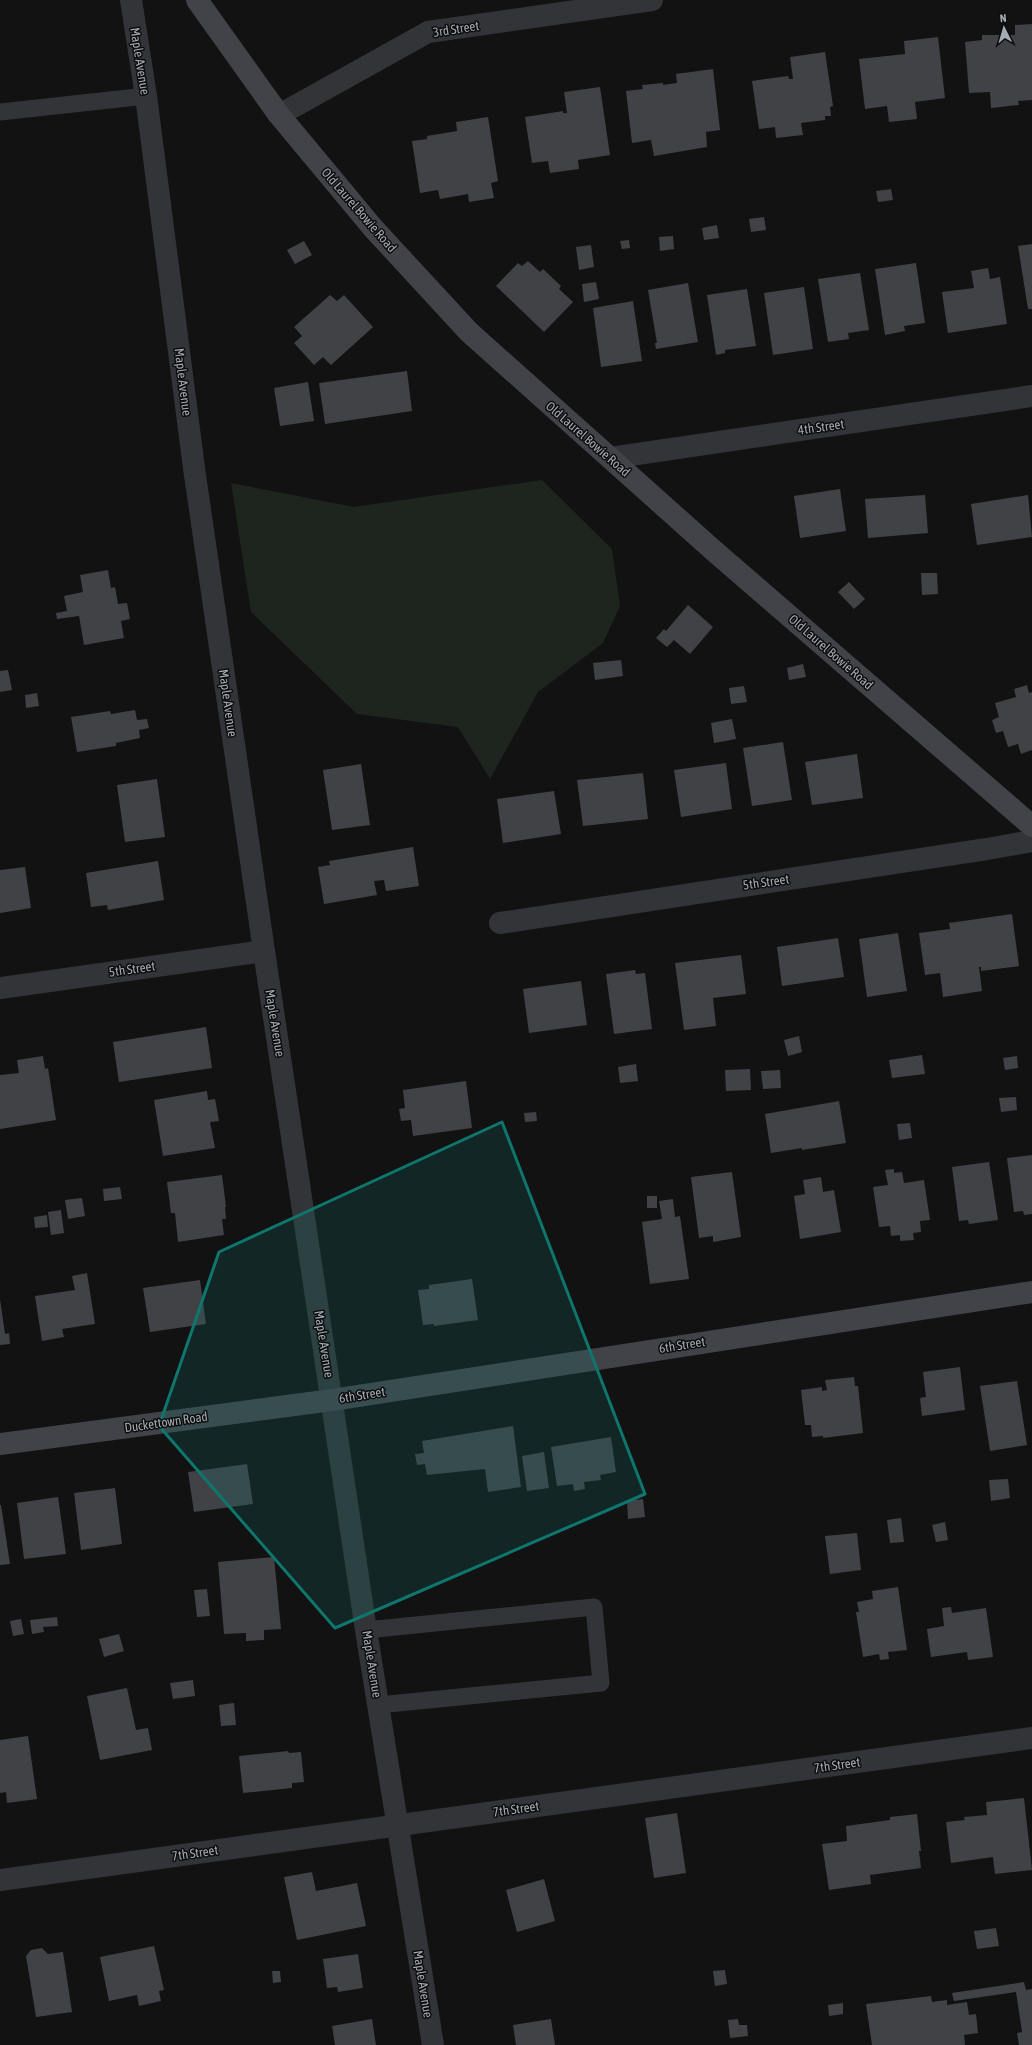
<svg xmlns="http://www.w3.org/2000/svg" width="1032" height="2045" font-family="'Asap Condensed',sans-serif">
  <rect width="100%" height="100%" fill="#121213"/>
  <path fill="#1e251f" d="M542,480l70,69 8,57 -17,37 -65,49 -48,87 -32,-52 -101,-13 -106,-102 -20,-129 123,24z"/>
  <g fill="#414246">
    <path d="M1032,24v76l-14,1 1,4 -28,3 -1,-16 -21,1 -4,-51 17,-2v-5h33v-10z"/>
    <path d="M938,37l7,61 -30,4 2,17 -28,3 -2,-16 -22,3 -6,-50 46,-5 -1,-13z"/>
    <path d="M825,52l8,54 -3,1 1,9h-6v4l-24,3 2,12 -27,3 -1,-11 -16,2 -7,-48 36,-5 1,3h4l-3,-22z"/>
    <path d="M713,69l7,61 -14,2 1,15 -53,9 -3,-16 -19,3 -6,-52 17,-2 -1,-4 21,-2v2l14,-2 -1,-9z"/>
    <path d="M600,87l10,68 -32,5 1,9 -29,4 -2,-12 -16,2 -7,-46 38,-6v2h4l-3,-21z"/>
    <path d="M488,117l10,64 -7,2 3,15 -25,4 -1,-8 -28,5 -2,-9 -18,3 -8,-52 15,-2v-3l30,-5 -1,-9z"/>
    <path d="M891,189l2,11 -15,2 -2,-11z"/>
    <path d="M764,217l2,13 -15,2 -2,-13z"/>
    <path d="M717,225l2,13 -15,2 -2,-12z"/>
    <path d="M673,236l1,13 -14,2 -1,-14z"/>
    <path d="M629,240l1,8 -8,1 -2,-8z"/>
    <path d="M304,241l8,14 -17,9 -8,-14z"/>
    <path d="M1032,244v65h-4l-10,-63z"/>
    <path d="M591,245l3,22 -15,3 -3,-23z"/>
    <path d="M528,261l12,11 3,-3 18,17 -2,3 14,13 -29,30 -48,-46 22,-23 4,3z"/>
    <path d="M916,263l9,60 -21,3 1,5 -20,4 -10,-66z"/>
    <path d="M988,268l2,11 10,-2 7,47 -59,9 -6,-41 32,-4 -3,-17z"/>
    <path d="M860,273l9,57 -21,3 1,6 -21,3 -10,-63z"/>
    <path d="M596,282l3,17 -15,3 -2,-18z"/>
    <path d="M688,283l10,59 -42,7 -1,-6h2l-9,-53z"/>
    <path d="M804,287l9,62 -40,6 -9,-62z"/>
    <path d="M747,289l9,57 -31,4v3l-9,2 -9,-60z"/>
    <path d="M330,295l7,6 7,-6 29,32 -42,38 -8,-8 -9,8 -20,-22 8,-7 -8,-9z"/>
    <path d="M633,301l9,60 -41,6 -8,-59z"/>
    <path d="M407,371l5,40 -87,13 -6,-41z"/>
    <path d="M308,382l6,39 -34,5 -6,-38z"/>
    <path d="M840,489l6,42 -46,7 -6,-42z"/>
    <path d="M925,495l3,38 -60,5 -3,-39z"/>
    <path d="M1028,495l4,42 -55,8 -6,-41z"/>
    <path d="M108,570l3,18 4,-1 3,17 9,-1 3,16 -9,2 3,17 -40,7 -5,-29 -22,3 -1,-6 11,-2 -3,-15 19,-4 -3,-17z"/>
    <path d="M921,573h16l1,21 -16,1z"/>
    <path d="M849,582l16,17 -11,10 -16,-17z"/>
    <path d="M688,605l25,22 -23,27 -16,-14 -7,7 -11,-9 8,-9 2,2z"/>
    <path d="M621,660l2,16 -28,4 -2,-17z"/>
    <path d="M803,664l3,13 -17,3 -2,-12z"/>
    <path d="M8,670l4,20 -12,2v-21z"/>
    <path d="M1027,685l2,8 3,-1v58l-11,4 -3,-10 -10,3 -5,-16 -7,2 -4,-13 7,-3 -4,-14 21,-6 -2,-8z"/>
    <path d="M744,686l3,16 -16,2 -2,-16z"/>
    <path d="M37,693l2,13 -13,2 -1,-13z"/>
    <path d="M135,710l2,10 10,-1 2,9 -10,2 1,8 -24,5v3l-39,6 -6,-35 39,-6 1,3z"/>
    <path d="M732,719l4,20 -22,4 -3,-20z"/>
    <path d="M783,742l9,58 -40,6 -9,-58z"/>
    <path d="M857,754l6,44 -51,7 -7,-43z"/>
    <path d="M726,763l6,46 -51,8 -7,-47z"/>
    <path d="M361,764l9,61 -38,5 -9,-60z"/>
    <path d="M643,773l5,46 -65,7 -6,-46z"/>
    <path d="M157,779l8,58 -40,5 -8,-57z"/>
    <path d="M554,791l7,43 -58,9 -6,-44z"/>
    <path d="M413,847l6,39 -33,5 -2,-11 -10,1 3,14 -53,9 -6,-37 12,-2 -1,-4z"/>
    <path d="M158,861l6,39 -56,10 -1,-5 -16,2 -5,-34z"/>
    <path d="M25,867l6,41 -31,5v-43z"/>
    <path d="M1012,914l7,52 -38,5v-4h-2l3,24 -39,6 -3,-24 -15,2 -6,-42 31,-4 -1,-6z"/>
    <path d="M898,933l9,58 -40,6 -8,-58z"/>
    <path d="M838,938l6,39 -62,9 -5,-39z"/>
    <path d="M741,955l5,39 -33,4 3,28 -32,4 -9,-67z"/>
    <path d="M635,970l1,4 9,-1 7,56 -38,5 -8,-60z"/>
    <path d="M581,981l6,44 -58,8 -6,-44z"/>
    <path d="M206,1027l6,41 -93,14 -6,-40z"/>
    <path d="M799,1036l3,16 -14,4 -4,-16z"/>
    <path d="M922,1055l3,19 -33,4 -3,-18z"/>
    <path d="M43,1056l2,13 3,-1 8,52 -56,9v-54l19,-2 -2,-13z"/>
    <path d="M1017,1056l1,12 -13,2 -2,-12z"/>
    <path d="M636,1064l2,17 -18,2 -2,-16z"/>
    <path d="M750,1069l1,21 -25,1 -1,-21z"/>
    <path d="M780,1070l1,18 -18,1 -2,-18z"/>
    <path d="M466,1081l6,47 -59,8 -2,-16 -10,1 -2,-12 6,-1 -2,-18z"/>
    <path d="M207,1091l1,9 7,-1 4,22 -9,1 5,26 -52,8 -9,-56z"/>
    <path d="M1016,1097l1,13 -16,2 -2,-14z"/>
    <path d="M839,1101l7,42 -44,7v-2l-31,5 -6,-39z"/>
    <path d="M536,1112l1,9 -12,1 -1,-9z"/>
    <path d="M910,1123l2,15 -13,2 -2,-16z"/>
    <path d="M1032,1155v59l-8,1 -1,-4 -9,1 -7,-54z"/>
    <path d="M989,1162l9,58 -29,4 -1,-4 -9,1 -7,-54z"/>
    <path d="M894,1169v4l8,-1 2,11 20,-3 6,40 -10,1 1,11 -8,1 1,7 -14,1v-6l-9,1 -1,-10 -11,1 -6,-40 15,-2 -3,-15z"/>
    <path d="M732,1172l9,65 -28,5v-6l-14,2 -8,-61z"/>
    <path d="M222,1175l4,32h-1l1,12h-4l2,16 -46,7 -3,-29h-4l-4,-31z"/>
    <path d="M821,1177l2,15 11,-2 7,42 -41,7 -6,-43 11,-2 -2,-14z"/>
    <path d="M120,1187l2,12 -18,2 -1,-12z"/>
    <rect x="647" y="1196" width="10" height="12"/>
    <path d="M82,1198l3,18 -17,3 -3,-19z"/>
    <path d="M673,1199l2,18 5,-1 9,63 -39,5 -8,-62 20,-3 -3,-18z"/>
    <path d="M61,1210l3,23 -13,2 -3,-23z"/>
    <path d="M47,1215l1,12 -13,1 -1,-11z"/>
    <path d="M87,1273l8,51 -33,5 2,8 -22,4 -7,-45 40,-6 -3,-14z"/>
    <path d="M472,1279l6,41 -44,6v-2l-11,1 -5,-35 11,-1v-4z"/>
    <path d="M200,1280l6,44 -56,8 -7,-44z"/>
    <path d="M0,1299l5,35 4,-1 1,11 -10,1z"/>
    <path d="M960,1367l5,43 -43,6 -2,-18 6,-1 -3,-25z"/>
    <path d="M854,1377l1,9h3l5,47 -40,5v-2l-11,1 -1,-12h-6l-4,-35 21,-3v4l5,-1 -2,-10z"/>
    <path d="M1017,1381l10,64 -37,6 -10,-65z"/>
    <path d="M513,1426l8,61 -33,5 -3,-23 -58,6 -2,-11 -8,1 -2,-11 9,-1 -2,-12z"/>
    <path d="M611,1437l5,35 -16,3 1,5 -17,2 1,7 -11,2 -1,-7 -16,2 -6,-39z"/>
    <path d="M544,1452l5,36 -22,3 -5,-35z"/>
    <path d="M247,1464l6,40 -59,8 -6,-40z"/>
    <path d="M1008,1479l2,19 -19,3 -2,-21z"/>
    <path d="M115,1488l7,56 -41,6 -7,-57z"/>
    <path d="M58,1497l8,57 -42,5 -7,-56z"/>
    <path d="M643,1499l2,18 -17,2 -1,-18z"/>
    <path d="M0,1505h1l9,59 -10,1z"/>
    <path d="M901,1518l3,24 -14,1 -3,-23z"/>
    <path d="M945,1522l3,18 -12,2 -4,-17z"/>
    <path d="M857,1533l4,37 -31,4 -5,-38z"/>
    <path d="M274,1557l7,72 -17,1v10l-18,1v-8l-22,1 -6,-72z"/>
    <path d="M898,1587l9,63 -19,2 1,7 -9,1 -1,-6 -16,3 -7,-45h3l-2,-10 16,-3 -1,-8z"/>
    <path d="M207,1589l3,27 -13,1 -3,-27z"/>
    <path d="M951,1607l1,6 34,-5 7,49 -25,3 -1,-8 -36,5 -4,-28 17,-3 -2,-18z"/>
    <path d="M57,1617l1,9 -15,1 1,5 -12,2 -2,-14z"/>
    <path d="M21,1619l3,15 -11,2 -3,-15z"/>
    <path d="M119,1634l5,17 -20,6 -5,-18z"/>
    <path d="M193,1680l2,16 -22,3 -3,-16z"/>
    <path d="M127,1688l9,42 12,-2 4,22 -52,10 -13,-64z"/>
    <path d="M234,1703l2,22 -15,1 -2,-21z"/>
    <path d="M28,1736l9,63 -30,4 -1,-11 -6,1v-53z"/>
    <path d="M288,1751l1,2 12,-1 3,30 -12,1v5l-49,5 -4,-37z"/>
    <path d="M1024,1798l8,72 -37,4 -2,-17 -42,6 -5,-41 19,-2 -1,-3 23,-2 -1,-13z"/>
    <path d="M677,1813l9,60 -32,5 -9,-60z"/>
    <path d="M917,1814l4,37h-2l2,17 -51,7 1,9 -42,6 -7,-46 25,-3 -1,-15 44,-6v-3z"/>
    <path d="M312,1872l4,19 41,-8 9,43 -69,14 -13,-63z"/>
    <path d="M544,1879l11,42 -38,11 -11,-42z"/>
    <path d="M996,1928l3,18 -22,3 -3,-18z"/>
    <path d="M154,1946l10,44 -5,1 2,10 -22,5 -2,-11 -28,6 -9,-44z"/>
    <path d="M42,1948l6,6 15,-2 9,60 -36,5 -10,-61 5,-6z"/>
    <path d="M358,1954l5,34 -25,4 -1,-5 -10,1 -4,-29z"/>
    <path d="M725,1970l2,14 -12,2 -2,-15z"/>
    <path d="M272,1971h8l1,11 -8,1z"/>
    <path d="M1024,1982l2,8 6,-1v56h-13l-2,-12 5,-1 -6,-40 -62,9 -2,-8z"/>
    <path d="M931,1996l1,6 15,-2v5l20,-3 2,13 7,-1 2,19 -14,2 1,10h-93l-6,-41z"/>
    <path d="M843,2003v11l-14,2 -1,-11z"/>
    <path d="M372,2019l4,26h-41l-3,-19z"/>
    <path d="M551,2019l4,26h-39l-3,-20z"/>
    <path d="M738,2019l1,6h8l1,11 -18,2 -2,-18z"/>
  </g>
  <g fill="none" stroke-linecap="round" stroke-linejoin="round">
    <g stroke="#333438" stroke-width="17">
      <path d="M0,112l146,-16"/>
      <path d="M366,1630l228,-23 7,76 -223,22"/>
    </g>
    <g stroke="#333438" stroke-width="22">
      <path d="M131,0l15,96 48,372 70,483 102,679 67,415"/>
      <path d="M279,115l149,-83 224,-32"/>
      <path d="M610,458l422,-62"/>
      <path d="M500,923l487,-74 45,-8"/>
      <path d="M0,988l264,-37"/>
      <path d="M0,1880l1032,-142"/>
    </g>
    <g stroke="#414348" stroke-width="22">
      <path d="M197,0l82,115 94,113 96,104 244,218 319,276"/>
      <path d="M0,1444l332,-44 700,-108"/>
    </g>
  </g>
  <path fill="#0f766e" fill-opacity="0.2" stroke="#0f766e" stroke-width="3" stroke-linejoin="round" d="M502,1122l143,372 -310,134 -176,-202 60,-174z"/>
  <g text-anchor="middle" dominant-baseline="central" stroke-width="3" stroke-linejoin="round" paint-order="stroke">
    <g font-size="13" fill="#a4aab3" stroke="#0d0d0e">
      <text transform="translate(456 29) rotate(-9)">3rd Street</text>
      <text transform="translate(140 61) rotate(81)">Maple Avenue</text>
      <text transform="translate(359 210) rotate(49)">Old Laurel Bowie Road</text>
      <text transform="translate(183 382) rotate(83)">Maple Avenue</text>
      <text transform="translate(821 427) rotate(-8)">4th Street</text>
      <text transform="translate(588 439) rotate(41)">Old Laurel Bowie Road</text>
      <text transform="translate(831 652) rotate(41)">Old Laurel Bowie Road</text>
      <text transform="translate(228 703) rotate(82)">Maple Avenue</text>
      <text transform="translate(766 882) rotate(-8)">5th Street</text>
      <text transform="translate(132 969) rotate(-8)">5th Street</text>
      <text transform="translate(275 1023) rotate(81)">Maple Avenue</text>
      <text transform="translate(324 1344) rotate(81)">Maple Avenue</text>
      <text transform="translate(682 1345) rotate(-9)">6th Street</text>
      <text transform="translate(362 1395) rotate(-9)">6th Street</text>
      <text transform="translate(166 1422) rotate(-8)">Duckettown Road</text>
      <text transform="translate(372 1664) rotate(81)">Maple Avenue</text>
      <text transform="translate(837 1765) rotate(-8)">7th Street</text>
      <text transform="translate(516 1809) rotate(-8)">7th Street</text>
      <text transform="translate(195 1853) rotate(-8)">7th Street</text>
      <text transform="translate(423 1984) rotate(81)">Maple Avenue</text>
    </g>
  </g>
  <g transform="translate(1004 28) rotate(355)" stroke="#0d0d0e" stroke-width="3" paint-order="stroke">
  <path d="M0-3L7 15L0 10L-7 15Z" fill="#a4aab3"/>
  <text y="-6" font-size="11" font-weight="bold" text-anchor="middle" fill="#a4aab3">N</text>
  </g>
</svg>
